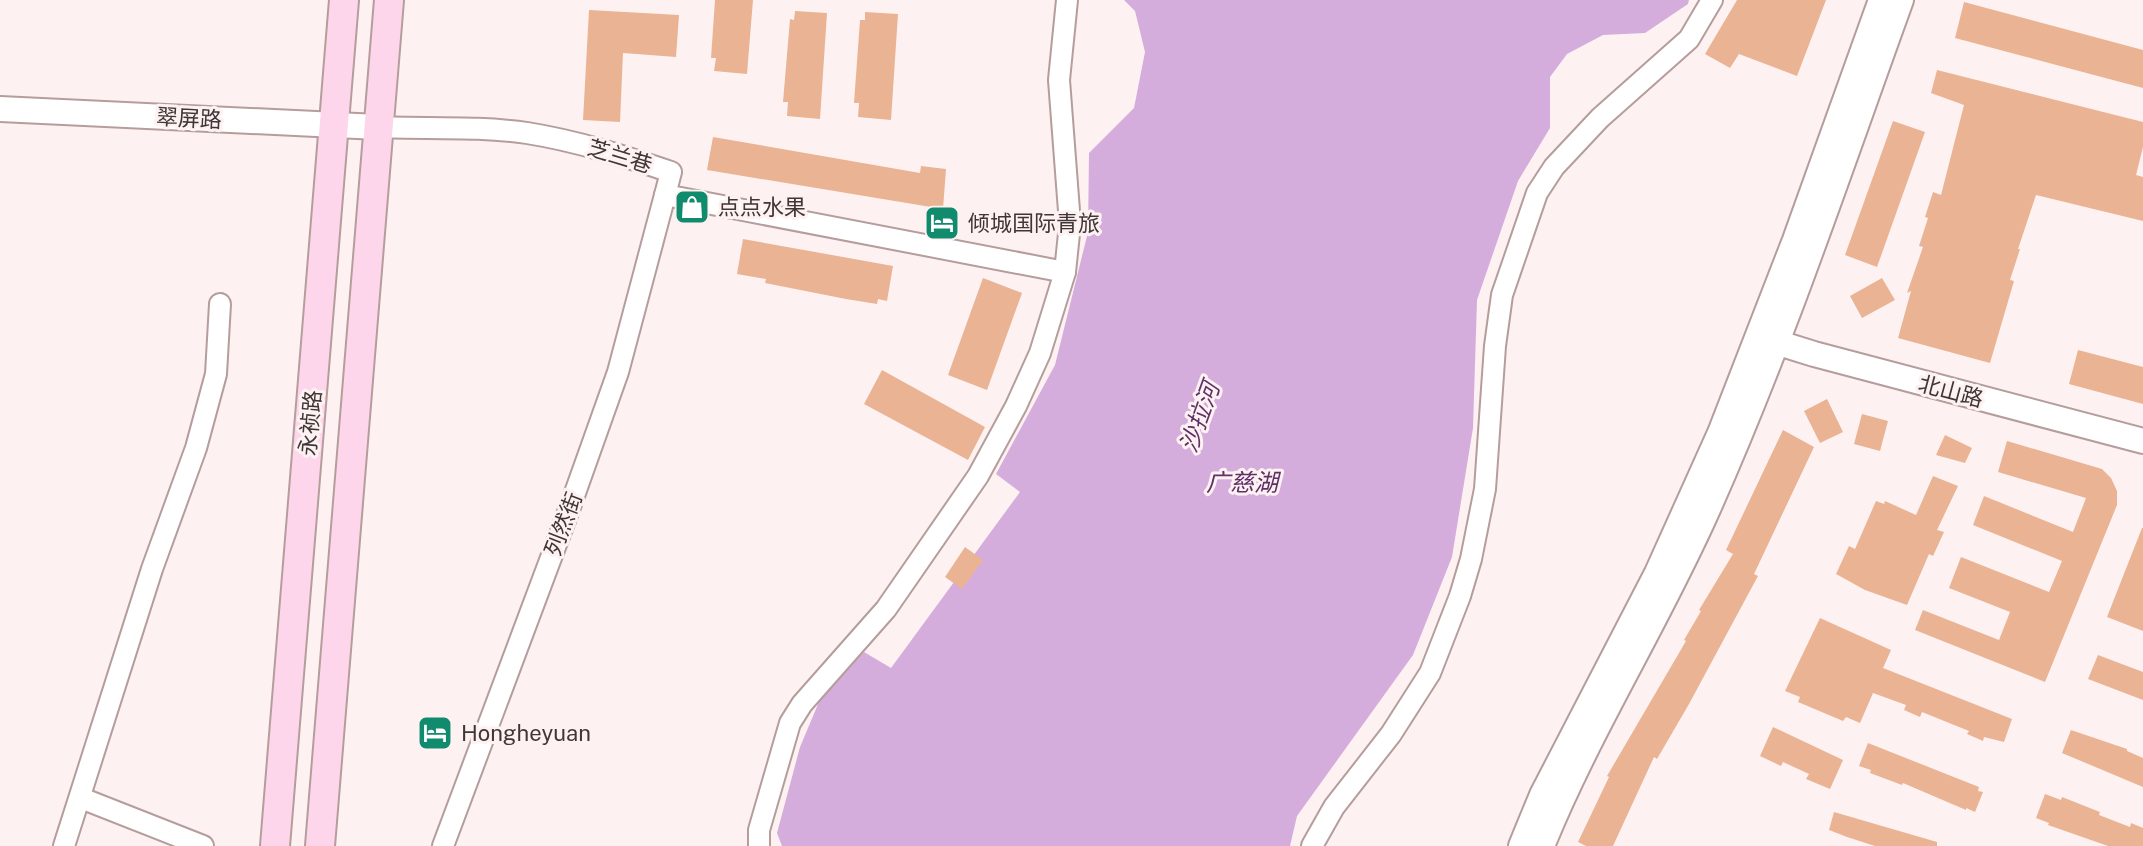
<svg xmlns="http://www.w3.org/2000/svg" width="2143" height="846" font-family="'Public Sans','Noto Sans SC',sans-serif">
  <rect width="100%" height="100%" fill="#fdf2f1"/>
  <path fill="#d4addc" d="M1124,0h565l-1,4 -43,29 -42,2 -36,19 -17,23v51l-32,53 -41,119 -4,128 -21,129 -39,98 -116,161 -7,30h-508l-5,-13 23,-86 21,-50 43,-45 27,16 129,-176 -24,-18 59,-109 33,-133 1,-79 45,-45 11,-56 -10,-41z"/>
  <g fill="#eab394">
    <path d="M715,0h38l-6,74 -33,-3 2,-13h-5z"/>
    <path d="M1737,0h89l-29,76 -58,-22 -9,14 -25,-14z"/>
    <path d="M1964,2l179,48v38l-188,-50z"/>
    <path d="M589,10l90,5 -3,42 -53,-4 -3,69 -37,-2z"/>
    <path d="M795,11l32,2 -7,106 -33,-3 1,-14h-5l7,-83 4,1z"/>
    <path d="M865,12l33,2 -7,106 -33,-3 1,-14h-5l6,-83h5z"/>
    <path d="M1937,70l206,52v25l-7,28 7,2v44l-107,-26 -18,54h2l-10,31 4,1 -24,82 -92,-25 13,-47 -4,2 16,-46 -4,-1 9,-28 -3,-1 8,-25 8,3 23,-90 -33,-12z"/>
    <path d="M1893,121l32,11 -48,135 -32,-12z"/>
    <path d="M713,137l207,36 1,-7 25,3 -3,40 -236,-39z"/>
    <path d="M743,239l150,27 -6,35 -9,-2 -1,5 -31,-5 -81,-16 1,-4 -29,-5z"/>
    <path d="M983,278l39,15 -35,97 -39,-15z"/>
    <path d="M1882,278l13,22 -33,18 -12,-22z"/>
    <path d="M2078,350l65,17v37l-74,-20z"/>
    <path d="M882,370l103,57 -17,33 -104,-56z"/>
    <path d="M1827,399l16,33 -23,11 -16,-32z"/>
    <path d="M1862,414l26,7 -8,30 -26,-7z"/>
    <path d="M1783,430l31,17 -60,127 4,2 -69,128 -32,55 -3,-2 -41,89h-27l-8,-4 31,-65 -2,-1 79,-135 -2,-1 17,-29 -2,-1 34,-56 -7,-4z"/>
    <path d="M1945,435l27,13 -7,15 -29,-8z"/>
    <path d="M2007,441l95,28 9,9 6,13v14l-72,177 -130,-52 8,-20 76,30 11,-28 -61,-24 12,-31 88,35 13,-31 -89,-36 11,-29 89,36 13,-34 -88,-26z"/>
    <path d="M1933,476l25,10 -21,44 7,2 -11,24 -4,-2 -22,51 -42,-15 -29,-16 13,-28 6,3 21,-48 8,3 1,-3 31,14z"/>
    <path d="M2142,528h1v103l-36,-14z"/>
    <path d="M965,547l18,13 -21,29 -17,-12z"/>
    <path d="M1820,618l71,32 -8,18 129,51 -8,23 -20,-5 -1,4 -16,-7 2,-3 -47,-19 -2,5 -16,-7 2,-5 -33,-12 -13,30 -14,-6 -3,4 -45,-19 2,-5 -15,-6z"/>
    <path d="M2098,655l45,17v28l-55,-21z"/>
    <path d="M1773,727l70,33 -13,29 -24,-10 3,-5 -26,-12 -2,4 -21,-10z"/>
    <path d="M2071,730l56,19v2l16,7v29l-81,-34z"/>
    <path d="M1868,743l111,44 -1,4 5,1 -8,20 -9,-4v2l-63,-27 -1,2 -32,-12 1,-3 -12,-4z"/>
    <path d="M2045,794l16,6 1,-3 38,15 -1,3 31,12 1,-4 12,5v18h-35l-60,-21 1,-2 -13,-5z"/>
    <path d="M1834,812l103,30v4h-62l-28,-9 -18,-7z"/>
  </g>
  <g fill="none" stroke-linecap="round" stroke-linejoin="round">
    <defs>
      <g id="minor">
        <path d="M378,127c49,2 101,-1 149,6 50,8 97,23 144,39l-6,23 400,77"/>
        <path d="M81,798l122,48"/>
        <path d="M64,846l88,-277 44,-121 20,-74 4,-70"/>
        <path d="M443,846l127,-339 48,-135 47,-177"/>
        <path d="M759,846v-16l31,-107 12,-19 84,-95 92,-133 38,-70 24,-53 25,-81 5,-48 -11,-144 8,-80"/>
        <path d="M1312,846l22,-39 57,-73 39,-61 30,-77 11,-37 14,-70 10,-143 7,-51 35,-102 17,-26 46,-49 89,-79 23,-39"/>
      </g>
      <g id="tertiary">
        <path d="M0,109l378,18"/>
        <path d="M1763,338l51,16 329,87"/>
        <path d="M1521,846l21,-51 115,-222 63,-140 75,-193 86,-240"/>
        <path d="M1542,846c47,-116 115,-222 166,-337 74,-166 131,-338 193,-509"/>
      </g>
      <g id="secondary">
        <path d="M275,846l69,-846"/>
        <path d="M320,846l69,-846"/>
      </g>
    </defs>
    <use href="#minor" stroke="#b59d9c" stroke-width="24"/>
    <use href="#tertiary" stroke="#b59d9c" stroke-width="28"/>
    <use href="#secondary" stroke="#b59d9c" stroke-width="32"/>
    <use href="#minor" stroke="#fff" stroke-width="20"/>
    <use href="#tertiary" stroke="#fff" stroke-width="24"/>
    <use href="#secondary" stroke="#fed6eb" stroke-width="28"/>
  </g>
  <defs>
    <symbol id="shop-square" viewBox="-11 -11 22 22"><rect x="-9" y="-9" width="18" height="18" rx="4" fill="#108b6e" stroke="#fdf2f1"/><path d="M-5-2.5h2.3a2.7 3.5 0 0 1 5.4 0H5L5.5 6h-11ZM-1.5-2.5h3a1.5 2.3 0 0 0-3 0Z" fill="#fff"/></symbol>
    <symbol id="hotel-square" viewBox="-11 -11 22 22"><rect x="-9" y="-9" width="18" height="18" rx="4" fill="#108b6e" stroke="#fdf2f1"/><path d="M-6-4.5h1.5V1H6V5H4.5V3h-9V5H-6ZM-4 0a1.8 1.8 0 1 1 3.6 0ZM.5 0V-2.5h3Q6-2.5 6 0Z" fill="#fff"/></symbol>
  </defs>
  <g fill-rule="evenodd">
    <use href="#shop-square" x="672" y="187" width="40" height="40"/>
    <use href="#hotel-square" x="922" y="203" width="40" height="40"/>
    <use href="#hotel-square" x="415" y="713" width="40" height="40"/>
  </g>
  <g text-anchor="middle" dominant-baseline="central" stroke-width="6" stroke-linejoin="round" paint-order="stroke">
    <g font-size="22" fill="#403636" stroke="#fdf2f1">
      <text transform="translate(189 118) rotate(3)">翠屏路</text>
      <text transform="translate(620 156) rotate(17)">芝兰巷</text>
      <text transform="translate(1951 391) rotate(15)">北山路</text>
      <text transform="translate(310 423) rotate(-85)">永祯路</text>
      <text transform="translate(563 524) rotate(-69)">列然街</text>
    </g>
    <g font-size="22" fill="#403636" stroke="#fdf2f1" text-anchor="start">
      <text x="718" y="207">点点水果</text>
      <text x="968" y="223">倾城国际青旅</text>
      <text x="461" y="733">Hongheyuan</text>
    </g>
    <g font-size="24" font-style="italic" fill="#5f3069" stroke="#fdf2f1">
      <text transform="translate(1199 417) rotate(-70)">沙拉河</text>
      <text x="1242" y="482">广慈湖</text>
    </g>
  </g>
</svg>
